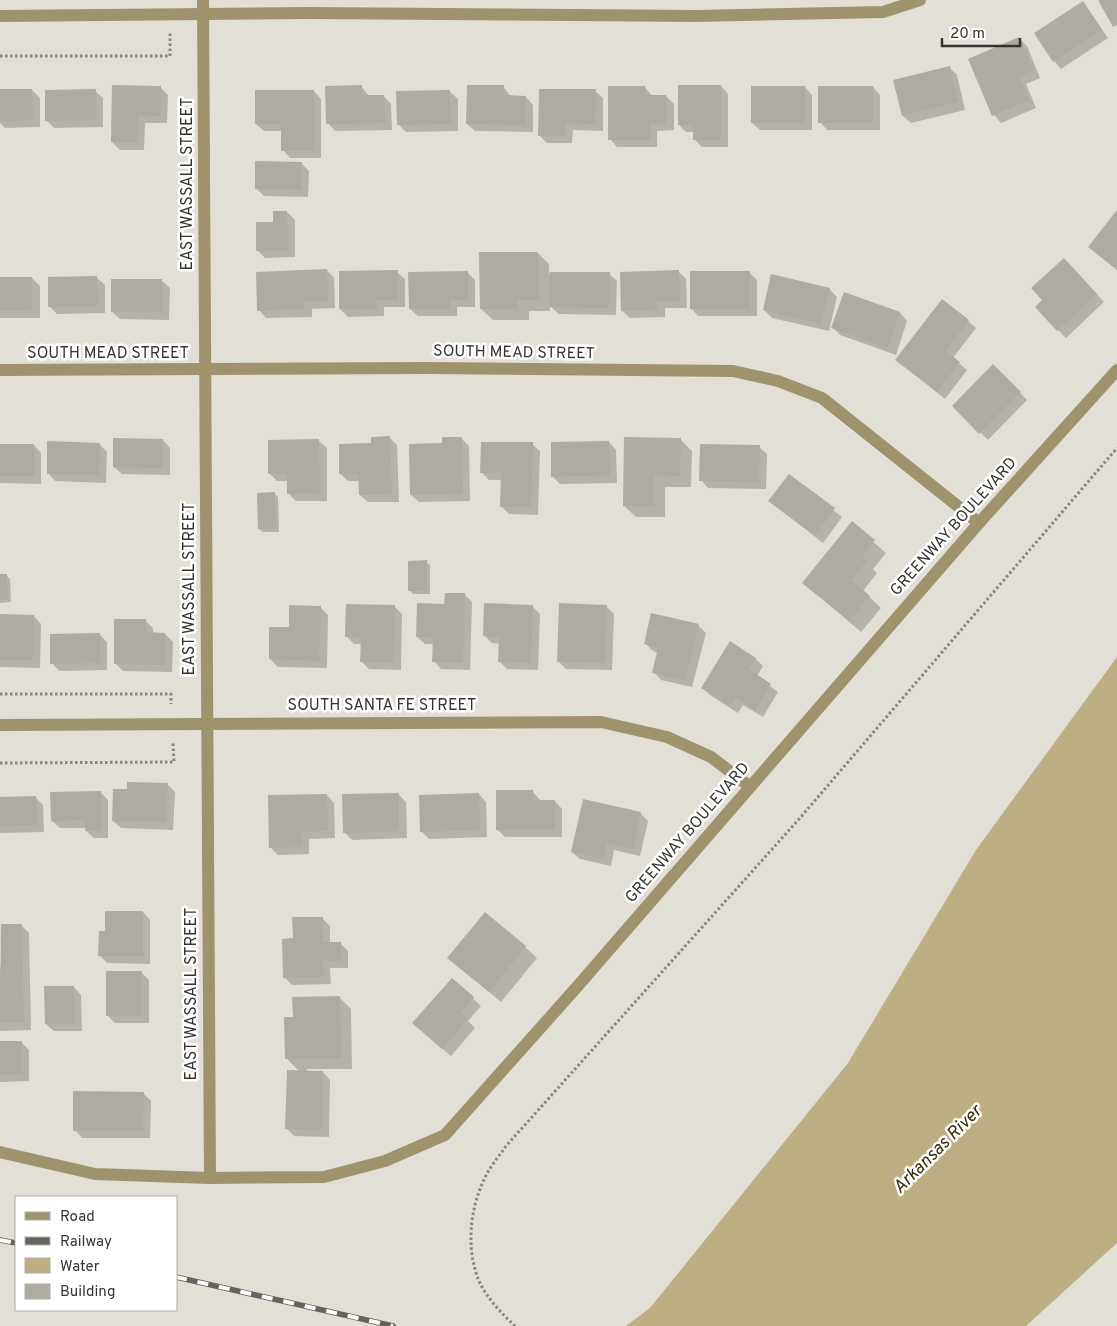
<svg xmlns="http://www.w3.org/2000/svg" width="1117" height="1326" font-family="Overpass,sans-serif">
  <rect width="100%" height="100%" fill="#e2dfd6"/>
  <path fill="#bbaf83" d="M1117,657v586l-91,83h-400l24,-18 198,-245 128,-213z"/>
  <g fill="#0003">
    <path d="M1083,2l25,36 -47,31 -7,-8z"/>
    <path d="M1019,38l8,8 13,32 -14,6 10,24 -35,15 -7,-8z"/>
    <path d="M949,67l8,8 8,35 -54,13 -8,-7z"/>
    <path d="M361,86l8,10h15l7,8 1,26 -57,1 -7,-8z"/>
    <path d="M503,86l8,11h15l7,8v27l-58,-1 -8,-7z"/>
    <path d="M721,86l7,8v53h-26l-8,-8v-7h-8l-7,-7z"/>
    <path d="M160,87l8,8 -1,28h-22l-1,27h-24l-8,-8z"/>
    <path d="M645,87l8,10 13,-1 8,8v26l-17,1v16h-40l-7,-8z"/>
    <path d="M805,87l7,8v35h-52l-8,-7z"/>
    <path d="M873,87l7,8v35h-53l-7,-8z"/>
    <path d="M0,90h32l8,8v29l-35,1 -5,-5z"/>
    <path d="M95,91l8,7v29l-49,1 -8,-8z"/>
    <path d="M314,91l7,8v59h-31l-7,-8v-19h-19l-8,-7z"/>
    <path d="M595,91l8,7v33l-30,-1 -1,13h-25l-8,-8z"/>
    <path d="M450,92l8,7v32l-52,1 -8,-8z"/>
    <path d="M301,163l8,8 -1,26 -44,-1 -8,-8z"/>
    <path d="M287,212l8,8v37l-30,1 -8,-8 18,-27z"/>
    <path d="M538,253l11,11v9l60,1 8,7 -1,34 -57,-1 -9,-8v5h-21v9h-36l-12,-11z"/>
    <path d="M1072,267l32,35 -38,36 -8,-8z"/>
    <path d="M327,270l7,8 1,30 -23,1v8l-46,1 -7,-8z"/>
    <path d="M397,272l8,7v28h-21v9l-36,1 -8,-8z"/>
    <path d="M467,272l8,8v27h-18v9h-39l-8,-7z"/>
    <path d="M679,272l7,7 1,29h-22v9l-35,1 -8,-7z"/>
    <path d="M750,273l7,7v36h-59l-7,-8z"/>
    <path d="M0,278h32l8,8v32h-40z"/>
    <path d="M97,278l8,7v28l-48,1 -8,-8z"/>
    <path d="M162,281l8,7 -1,32 -49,-1 -8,-7z"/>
    <path d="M829,289l8,8 -8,34 -57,-13 -8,-8z"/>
    <path d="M844,294l56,19 7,8 -11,34 -56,-20 -7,-7z"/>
    <path d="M968,321l8,7 -23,30 14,12 -22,29 -48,-39z"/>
    <path d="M993,366l34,34 -39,40 -34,-34z"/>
    <path d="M390,438l7,7 2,57h-31l-8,-7v-14h-12l-8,-7 32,-30z"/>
    <path d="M461,438l8,8 1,55 -51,1 -8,-7 33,-50z"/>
    <path d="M680,439l12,12 -1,36h-26v30h-29l-12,-11z"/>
    <path d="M163,440l7,8v27l-48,-1 -8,-7z"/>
    <path d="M319,441l8,7v53h-31l-7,-7v-13h-12l-8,-8z"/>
    <path d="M609,442l7,8 1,33 -57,1 -7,-7z"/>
    <path d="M99,444l8,8 -1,31 -51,-2 -7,-8z"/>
    <path d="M532,444l8,7 -2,64 -29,-1 -8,-8 1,-26h-13l-8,-8z"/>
    <path d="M0,445h34l7,8v31l-41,-1z"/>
    <path d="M759,447l8,7 -1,35 -58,-1 -7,-8z"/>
    <path d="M789,475l53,42 -19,26 -53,-42z"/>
    <path d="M275,494l3,3 1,35h-16l-4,-3z"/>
    <path d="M852,523l34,30 -13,16 4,4 -14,18 18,17 -20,24 -57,-49z"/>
    <path d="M426,562l4,3v29h-17l-3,-3z"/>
    <path d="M0,575h6l4,4 1,23 -11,1z"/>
    <path d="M464,594l8,8 -2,68 -29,-1 -7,-8v-17h-9l-8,-7 29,-32z"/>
    <path d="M532,606l8,8 -2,56 -31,-1 -7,-7v-18l-8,-1 -7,-7z"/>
    <path d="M606,606l8,8 -2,56 -46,-1 -8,-8z"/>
    <path d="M320,607l8,8 -1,53 -49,-1 -8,-8 20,-31z"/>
    <path d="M395,607l7,7 -1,56 -32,-1 -8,-8 1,-17h-8l-8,-8z"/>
    <path d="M34,616l7,8 -1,44 -40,-1v-32z"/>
    <path d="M146,621l7,7v6h12l8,8 -1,30 -49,-1 -8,-8z"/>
    <path d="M698,625l8,8 -14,54 -31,-7 -7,-8 4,-19 -5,-2 -7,-7z"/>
    <path d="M99,634l8,8v28l-48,1 -7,-8z"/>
    <path d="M756,659l7,7 -6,10 21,16 -15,25 -20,-12 -5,8 -28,-18 -7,-7z"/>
    <path d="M167,784l8,8 -2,38 -52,-2 -8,-7 15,-30z"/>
    <path d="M100,792l8,8v38h-14l-8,-7v-3h-26l-8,-7z"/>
    <path d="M533,792l8,9h14l7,8v28h-57l-8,-8z"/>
    <path d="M398,794l8,8 1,36 -55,2 -8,-8z"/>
    <path d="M479,794l7,8 1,35 -58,2 -8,-8z"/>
    <path d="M327,795l7,8 1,35 -26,1v15l-31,1 -8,-8z"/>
    <path d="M35,797l8,8 1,27 -44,1v-35z"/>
    <path d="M640,813l8,8 -8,35 -26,-6 -3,16 -31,-7 -8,-7z"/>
    <path d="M143,912l7,8v44l-43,-1 -7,-7 6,-24z"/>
    <path d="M322,918l8,8v17h10l8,8v17h-18l1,16 -39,1 -8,-8 10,-37z"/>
    <path d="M21,925l8,8 2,97 -31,1v-64h3z"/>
    <path d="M525,947l12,11 -36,44 -52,-44z"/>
    <path d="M141,972l8,8v43h-34l-8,-8z"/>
    <path d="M452,979l29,27 -13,15 7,7 -24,28 -29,-25z"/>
    <path d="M74,987l7,8 1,36h-28l-8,-7z"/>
    <path d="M339,997l12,12 1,60h-45v3h16l7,8 -1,57 -35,-1 -7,-7 13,-57 -14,-14 8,-40z"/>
    <path d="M21,1042l8,8v31l-29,1v-39z"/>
    <path d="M143,1093l8,8 -1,37h-68l-7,-8z"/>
  </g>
  <g fill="#aeaba2">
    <path d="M1098,0h19v25l-4,2z"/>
    <path d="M1083,1l19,29 -49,32 -19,-29z"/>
    <path d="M1019,37l15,33 -15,6 10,24 -37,16 -24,-57z"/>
    <path d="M950,66l8,36 -56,14 -9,-36z"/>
    <path d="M112,85l49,1 -1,30 -22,-1 -1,28 -26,-1z"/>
    <path d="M362,85v10h22l1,28 -59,1 -1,-38z"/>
    <path d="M467,85h37v10l22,1v29l-60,-1z"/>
    <path d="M678,85h43v55h-28v-15h-15z"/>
    <path d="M608,86h37v9h21v28l-16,1v16h-42z"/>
    <rect x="751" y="86" width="54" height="37"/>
    <rect x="818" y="86" width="55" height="37"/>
    <path d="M0,89h32l1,31 -33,1z"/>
    <path d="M96,89v31l-51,1v-31z"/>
    <path d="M539,89h57l-1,35 -30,-1v13h-27z"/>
    <path d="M255,90h59v61h-33v-27h-26z"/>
    <path d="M450,90l1,34 -54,1 -1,-34z"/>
    <path d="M255,161l47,1 -1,28 -46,-1z"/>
    <path d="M1117,210v60l-29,-23z"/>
    <path d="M273,211h14l1,39 -32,1v-29h17z"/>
    <path d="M479,252h59l1,48h-21v9h-38z"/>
    <path d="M1064,258l33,36 -40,37 -22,-24 7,-7 -11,-12z"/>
    <path d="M327,269l1,32 -24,1v7l-47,2 -1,-39z"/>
    <path d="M398,270v30h-21v9h-38v-38z"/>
    <path d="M679,270l1,31h-23v9l-36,1 -1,-39z"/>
    <path d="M468,271v29h-18v9h-41l-1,-37z"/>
    <rect x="690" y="271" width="60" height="38"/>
    <path d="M550,272h60l-1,36 -59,-1z"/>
    <path d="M771,274l59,14 -9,36 -58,-14z"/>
    <path d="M97,276l1,30 -50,1v-30z"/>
    <path d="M0,277h32v33l-32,1z"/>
    <rect x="111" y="279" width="51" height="33"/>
    <path d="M844,292l56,20 -12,36 -57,-20z"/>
    <path d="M942,299l27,21 -23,31 14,11 -23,30 -42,-32z"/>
    <path d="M993,364l28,28 -42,42 -27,-28z"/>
    <path d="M390,436l2,58 -33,1 -1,-21h-19v-30l32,-1v-6z"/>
    <path d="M442,437h20l1,57 -53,1 -1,-51 33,-1z"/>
    <path d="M624,437l57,1 -1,38 -26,-1v31h-31z"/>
    <path d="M113,438l50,1 -1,29 -49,-1z"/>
    <path d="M319,439l1,55h-33v-21l-19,1v-34z"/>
    <path d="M47,441l53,2 -1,32 -52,-1z"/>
    <path d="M609,441l1,34 -59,2v-35z"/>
    <path d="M481,442h52l-2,65h-31l1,-34h-21z"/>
    <rect x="0" y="444" width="34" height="32"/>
    <path d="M700,444l60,1 -1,37 -60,-1z"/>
    <path d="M789,474l46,34 -20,28 -47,-35z"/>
    <path d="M275,492l1,37h-18l-1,-36z"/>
    <path d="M852,521l23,19 -13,17 5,4 -16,19 19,16 -21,25 -47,-38z"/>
    <path d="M427,560v31h-19v-30z"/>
    <path d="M0,574h7l1,25 -8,1z"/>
    <path d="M445,593h20l-2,70 -31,-1 1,-25h-17l1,-34 27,1z"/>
    <path d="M484,603l49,2 -2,58 -33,-1 1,-25 -16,-1z"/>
    <path d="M559,603l48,2 -2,58 -48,-1z"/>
    <path d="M346,604l49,1 -2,58 -33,-1 1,-25h-16z"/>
    <path d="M289,605l32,1 -2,55 -50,-2v-32h20z"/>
    <path d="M651,613l48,11 -14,57 -33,-8 6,-25 -14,-4z"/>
    <path d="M0,614l34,1 -1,45h-33z"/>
    <path d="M114,619h32v13l19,1v32l-51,-1z"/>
    <path d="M100,633v30l-50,1v-30z"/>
    <path d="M730,641l26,17 -7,11 22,15 -16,26 -20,-12 -5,8 -29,-18z"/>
    <path d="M127,782l41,1 -2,39 -54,-1 1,-32h14z"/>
    <path d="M496,790h37v10h22v30h-59z"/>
    <path d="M101,791v40h-16v-11l-34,1 -1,-29z"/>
    <path d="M399,793v38l-56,2 -1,-39z"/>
    <path d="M479,793l1,37 -60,2 -1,-37z"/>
    <path d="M327,794l1,37 -26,1v15l-33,1 -1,-53z"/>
    <path d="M36,796l1,29 -37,1v-29z"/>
    <path d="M583,799l58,13 -8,37 -26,-6 -4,16 -32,-7z"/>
    <path d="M105,911h38v45h-45l1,-25h6z"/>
    <path d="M485,912l41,34 -37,46 -42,-34z"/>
    <path d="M292,917h31v25h18v19h-18l1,16 -41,1 -1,-39 11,-1z"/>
    <path d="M1,924h21l2,99h-24z"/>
    <rect x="106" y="971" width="36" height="45"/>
    <path d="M452,978l22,19 -13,16 7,6 -26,30 -30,-26z"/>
    <path d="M44,986h30l1,38h-30z"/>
    <path d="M340,996l1,62 -56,1 -1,-42h9l-1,-20z"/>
    <rect x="0" y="1041" width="22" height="33"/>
    <path d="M287,1070l36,1 -1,59 -37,-1z"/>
    <path d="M73,1091l71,1 -1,39h-70z"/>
  </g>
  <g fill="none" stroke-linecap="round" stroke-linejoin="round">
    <g stroke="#888680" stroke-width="3" stroke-dasharray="2.5 2.5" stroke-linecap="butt">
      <path d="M0,56h170v-23"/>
      <path d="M0,694h171v10"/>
      <path d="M0,763l174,-1 -1,-19"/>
      <path d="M515,1326c-13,-12 -29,-29 -36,-45 -14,-34 -9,-77 9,-109 5,-9 12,-17 18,-26l294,-328 317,-370"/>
    </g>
    <g stroke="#9e936d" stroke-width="12">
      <path d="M203,0l7,1178"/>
      <path d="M0,16l309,-3 388,3 186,-4 37,-12"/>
      <path d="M0,370l427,-2 306,3 45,10 44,17 157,125"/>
      <path d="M0,725l601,-3 66,15 44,20 38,29"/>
      <path d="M0,1152l95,22 115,4 114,-1 61,-16 60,-26 131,-147 403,-465 138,-153"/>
    </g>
    <defs>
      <g id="rail">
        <path d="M0,1240l16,3"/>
        <path d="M176,1277l217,49"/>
      </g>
    </defs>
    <use href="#rail" stroke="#65635e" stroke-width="5.5"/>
    <use href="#rail" stroke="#fff" stroke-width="4" stroke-dasharray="11" stroke-linecap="butt"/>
  </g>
  <g text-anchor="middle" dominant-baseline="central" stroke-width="5" stroke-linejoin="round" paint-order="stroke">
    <g font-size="16" fill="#353430" stroke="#fff">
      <text transform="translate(188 184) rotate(-90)">EAST WASSALL STREET</text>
      <text transform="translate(514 353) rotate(1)">SOUTH MEAD STREET</text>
      <text x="108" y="354">SOUTH MEAD STREET</text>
      <text transform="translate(954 527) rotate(-48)">GREENWAY BOULEVARD</text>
      <text transform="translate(190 589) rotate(-90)">EAST WASSALL STREET</text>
      <text x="382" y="706">SOUTH SANTA FE STREET</text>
      <text transform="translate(688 833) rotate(-49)">GREENWAY BOULEVARD</text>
      <text transform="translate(192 994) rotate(-90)">EAST WASSALL STREET</text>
    </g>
    <g font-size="18" font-style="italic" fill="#362c06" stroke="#fff">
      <text transform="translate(938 1150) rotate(-45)">Arkansas River</text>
    </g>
  </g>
  <rect x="15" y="1196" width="162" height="115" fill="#ffffff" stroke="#aeaeac"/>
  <rect x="25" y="1212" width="25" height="8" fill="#9e936d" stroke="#aeaeac"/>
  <text x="60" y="1221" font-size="15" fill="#353430">Road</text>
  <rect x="25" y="1237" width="25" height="8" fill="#65635e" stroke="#aeaeac"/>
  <text x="60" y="1246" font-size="15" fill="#353430">Railway</text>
  <rect x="25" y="1258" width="25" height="15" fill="#bbaf83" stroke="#aeaeac"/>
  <text x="60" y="1271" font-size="15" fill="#353430">Water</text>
  <rect x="25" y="1284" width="25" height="15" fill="#aeaba2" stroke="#aeaeac"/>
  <text x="60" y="1296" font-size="15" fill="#353430">Building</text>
  <path d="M942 38v8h78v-8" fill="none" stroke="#353430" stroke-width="2.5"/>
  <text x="950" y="38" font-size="15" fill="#353430" stroke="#ffffff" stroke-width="4" paint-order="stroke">20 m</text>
</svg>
